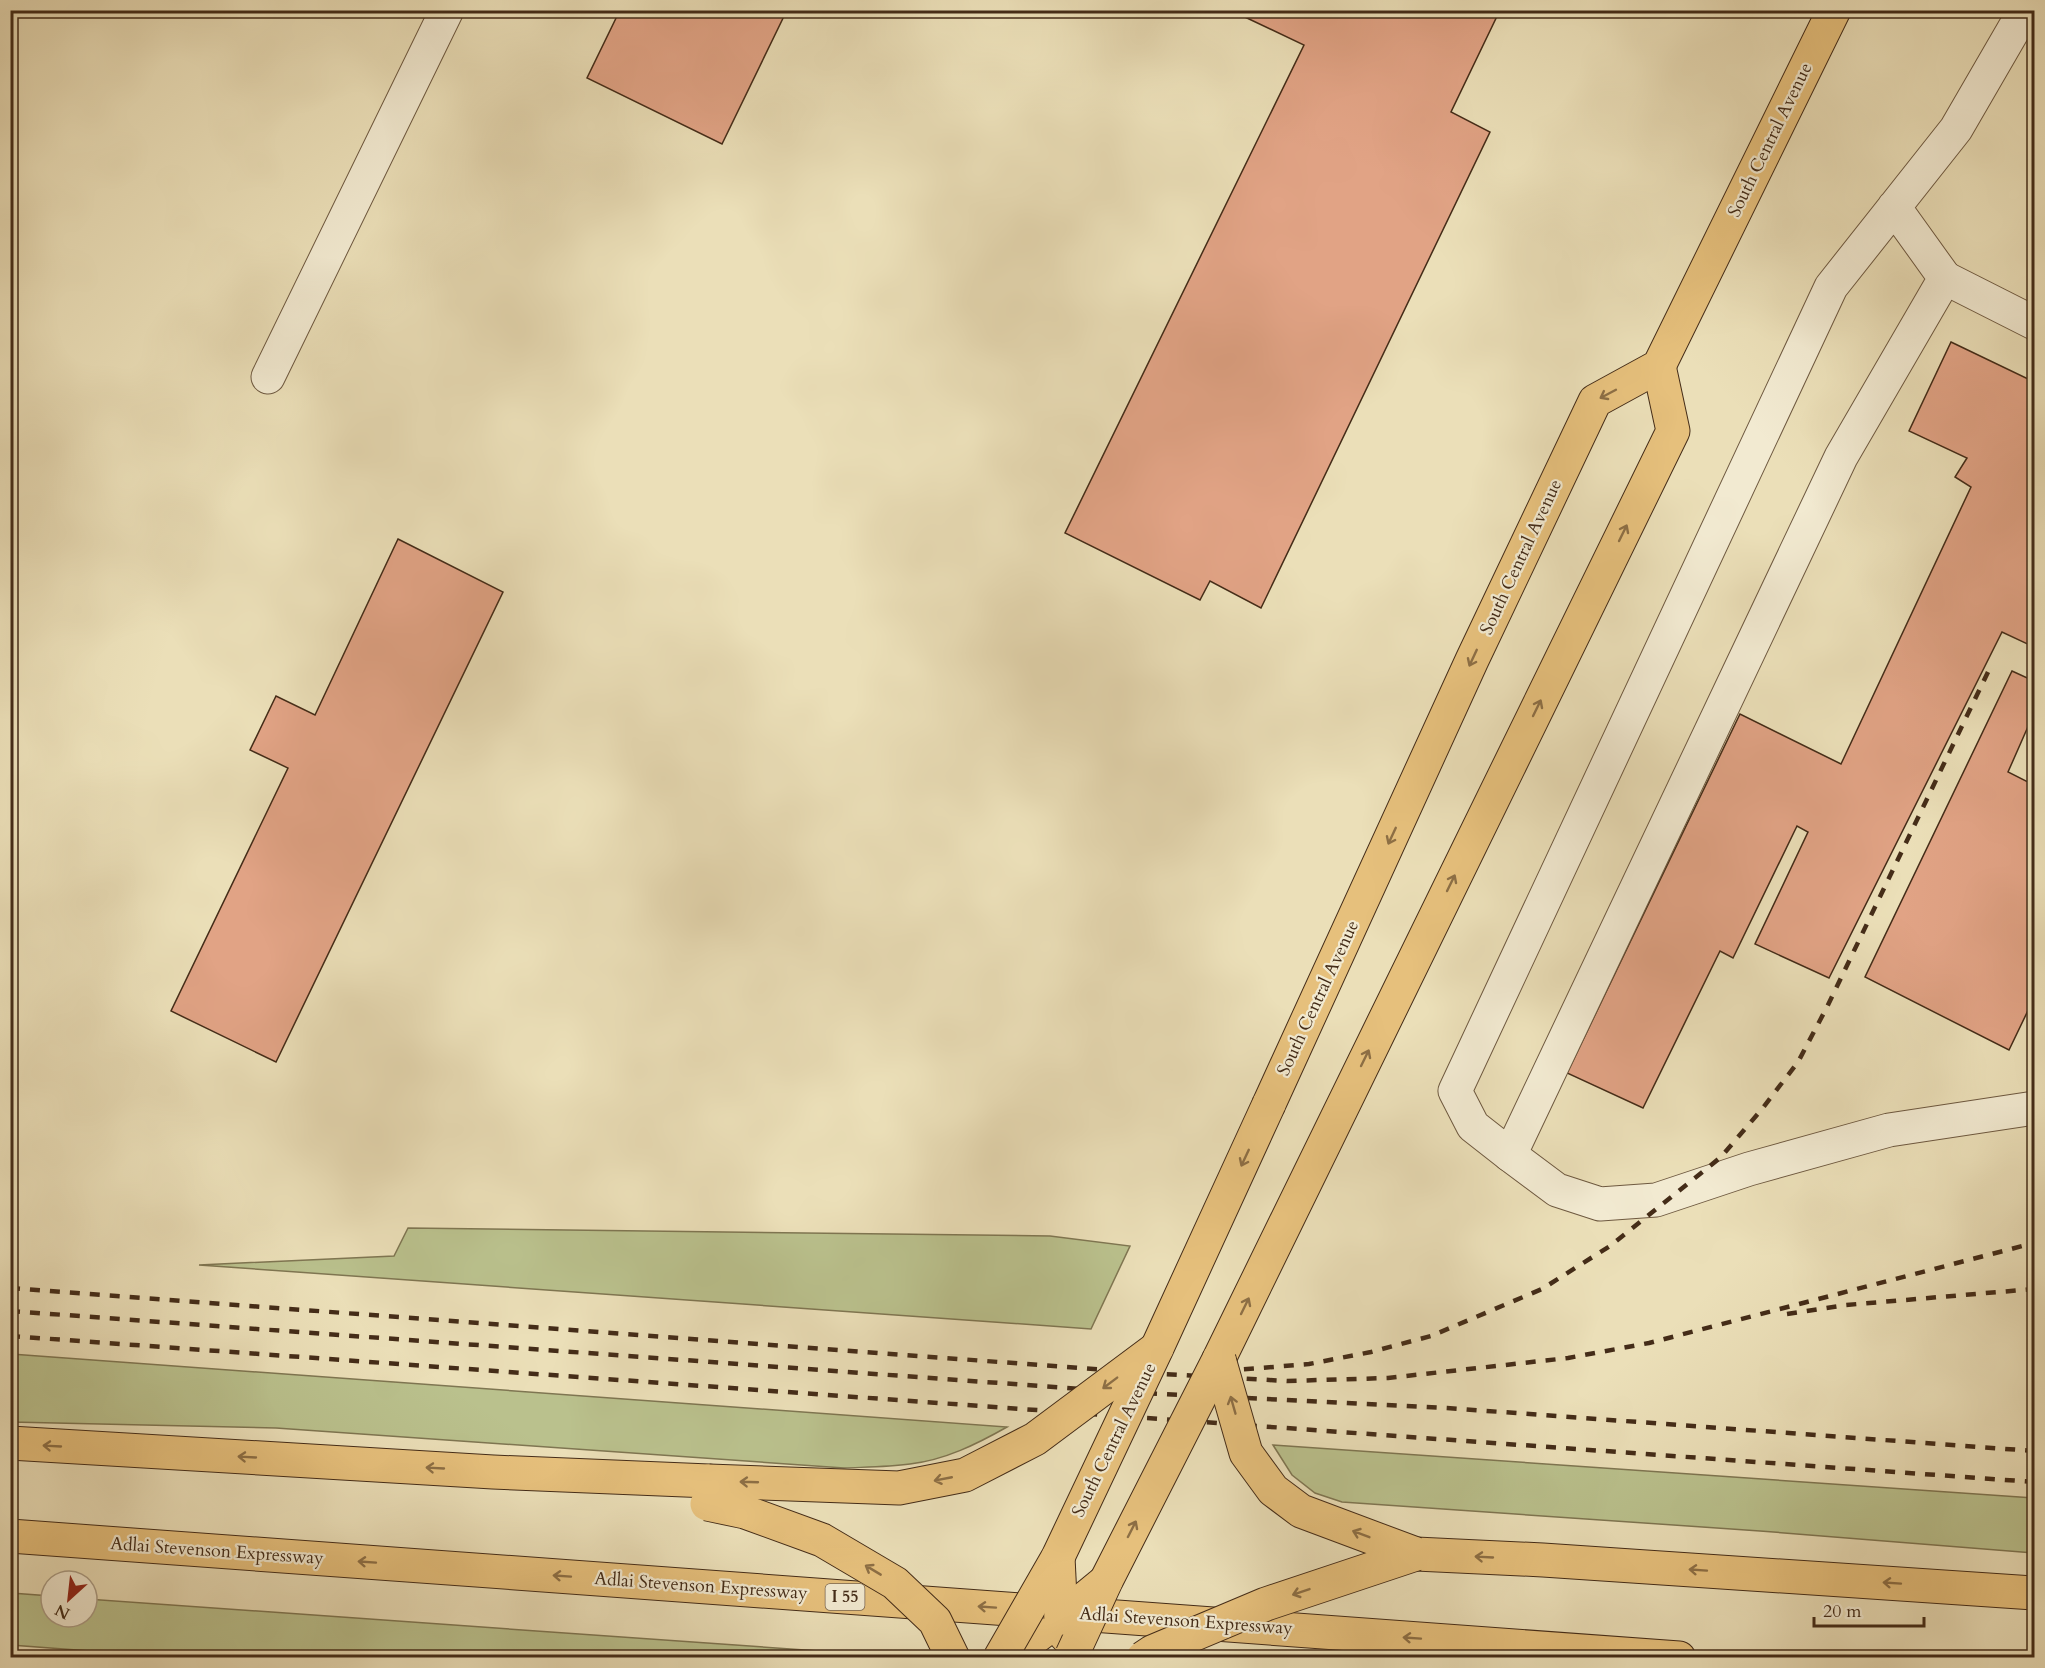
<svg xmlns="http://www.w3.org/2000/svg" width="2045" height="1668" font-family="Cardo,serif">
  <rect width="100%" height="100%" fill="#ebdfb8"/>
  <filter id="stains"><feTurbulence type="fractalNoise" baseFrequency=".00333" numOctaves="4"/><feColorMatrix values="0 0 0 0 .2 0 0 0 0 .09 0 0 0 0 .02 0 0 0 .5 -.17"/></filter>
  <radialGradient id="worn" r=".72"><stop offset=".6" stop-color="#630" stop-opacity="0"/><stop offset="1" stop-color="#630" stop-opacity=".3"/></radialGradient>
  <g fill="#bac18d" stroke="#7f7652" stroke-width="1.5">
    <path d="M408,1228l642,8 80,10 -39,83 -892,-64 195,-9z"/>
    <path d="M10,1354h1l996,73c-30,17 -62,33 -97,37 -22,3 -44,3 -66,4l-568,-40 -265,-6z"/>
    <path d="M1273,1445l761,53v55l-274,-22 -418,-29 -27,-9 -23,-18z"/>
    <path d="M11,1593l40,3v21h36v-18l817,58 -722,1 -171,-13z"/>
  </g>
  <g fill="#e1a385" stroke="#442c18" stroke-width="1.5">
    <path d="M620,10h167l-65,134 -135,-66z"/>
    <path d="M1230,10h270l-49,102 39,20 -229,476 -51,-27 -10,19 -135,-67 239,-488z"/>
    <path d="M1951,342l77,37 6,-13v155l-5,11 5,3v112l-32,-15 -173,346 -74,-34 53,-112 -11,-6 -64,132 -13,-7 -77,157 -76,-35 173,-359 101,50 130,-277 -16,-10 12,-19 -58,-27z"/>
    <path d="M398,539l105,53 -227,470 -105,-51 117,-243 -38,-18 26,-54 39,19z"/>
    <path d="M2012,671l22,10v32l-26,59 26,13v213l-25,52 -144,-73z"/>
  </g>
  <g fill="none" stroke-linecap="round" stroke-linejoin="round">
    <defs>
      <g id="minor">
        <path d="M1894,207l51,71 -104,179 -331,698 -37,-29 -18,-35 376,-804 125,-158 69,-119"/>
        <path d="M1945,278l89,45"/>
        <path d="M268,377l179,-367"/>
        <path d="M1510,1155l47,35 43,14 56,-4 93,-31 140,-39 145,-22"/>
      </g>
      <g id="major">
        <path d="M1269,1104l203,-444 123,-259 64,-35 175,-356"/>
        <path d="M1219,1359l454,-928 -14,-65"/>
      </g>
      <g id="highway">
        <path d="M10,1443l483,29 216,9"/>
        <path d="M10,1536l1669,122"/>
        <path d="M1416,1554l127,6 491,33"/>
        <path d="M1007,1658l54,-40 5,18"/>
      </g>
    </defs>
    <use href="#minor" stroke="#6e5940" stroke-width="35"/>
    <use href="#major" stroke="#442c18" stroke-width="35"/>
    <use href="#highway" stroke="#442c18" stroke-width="35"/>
    <use href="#minor" stroke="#f2ead1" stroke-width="33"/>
    <use href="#major" stroke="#e6c07c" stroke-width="33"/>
    <use href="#highway" stroke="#e6c07c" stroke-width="33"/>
    <g stroke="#442c18" stroke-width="4.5" stroke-dasharray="10 10" stroke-linecap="butt">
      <path d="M10,1288l1136,85 141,8 101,-3 180,-20 81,-15 385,-100"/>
      <path d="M10,1311l1113,81 324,16 587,43"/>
      <path d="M1787,1314l59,-9 188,-16"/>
      <path d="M10,1336l2024,146"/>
      <path d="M1224,1371l85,-7 62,-12 60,-16 111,-47 68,-43 111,-89 41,-48 36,-47 29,-55 161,-335"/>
    </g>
    <defs>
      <g id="major-bridge">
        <path d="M1072,1655l34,-74 113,-222"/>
        <path d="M1000,1658l58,-101 99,-209 112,-244"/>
      </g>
      <g id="highway-bridge">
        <path d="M1219,1359l27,94 27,37 28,21 115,43"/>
        <path d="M709,1481l190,7 66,-13 70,-36 122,-91"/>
        <path d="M707,1504l38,8 77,28 73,43 40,38 18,37"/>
        <path d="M1058,1557l3,61"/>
        <path d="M1061,1618l45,-37"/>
        <path d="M1143,1658l9,-6 114,-48 150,-50"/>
      </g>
    </defs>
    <use href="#major-bridge" stroke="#442c18" stroke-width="35" stroke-linecap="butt"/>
    <use href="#highway-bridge" stroke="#442c18" stroke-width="35" stroke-linecap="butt"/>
    <use href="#major-bridge" stroke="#e6c07c" stroke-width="33"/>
    <use href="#highway-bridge" stroke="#e6c07c" stroke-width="33"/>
  </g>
  <defs><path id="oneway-shaft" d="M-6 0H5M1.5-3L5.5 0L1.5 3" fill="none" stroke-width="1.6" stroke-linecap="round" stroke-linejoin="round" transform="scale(1.5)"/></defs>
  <g stroke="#8d6f45">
    <use href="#oneway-shaft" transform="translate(1608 394) rotate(152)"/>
    <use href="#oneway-shaft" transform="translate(1623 533) rotate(-64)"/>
    <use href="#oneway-shaft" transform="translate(1473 658) rotate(115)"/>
    <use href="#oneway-shaft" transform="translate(1537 708) rotate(-64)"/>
    <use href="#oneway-shaft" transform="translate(1392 836) rotate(115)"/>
    <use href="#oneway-shaft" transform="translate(1451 883) rotate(-64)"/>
    <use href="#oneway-shaft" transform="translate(1365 1058) rotate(-64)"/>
    <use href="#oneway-shaft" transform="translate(1245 1158) rotate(115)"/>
    <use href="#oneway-shaft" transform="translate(1245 1306) rotate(-64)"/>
    <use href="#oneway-shaft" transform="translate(1110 1383) rotate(143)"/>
    <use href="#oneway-shaft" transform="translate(1233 1405) rotate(-106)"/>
    <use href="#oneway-shaft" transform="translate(52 1446) rotate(-177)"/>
    <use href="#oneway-shaft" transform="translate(247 1457) rotate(-177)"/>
    <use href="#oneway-shaft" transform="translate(435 1468) rotate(-177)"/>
    <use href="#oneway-shaft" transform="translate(943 1479) rotate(169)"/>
    <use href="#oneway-shaft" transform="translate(749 1482) rotate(-178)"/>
    <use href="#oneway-shaft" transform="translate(1132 1529) rotate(-63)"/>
    <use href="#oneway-shaft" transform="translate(1361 1534) rotate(-159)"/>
    <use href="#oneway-shaft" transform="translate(1484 1557) rotate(-177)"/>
    <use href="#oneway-shaft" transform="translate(367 1562) rotate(-176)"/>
    <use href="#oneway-shaft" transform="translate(873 1570) rotate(-149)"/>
    <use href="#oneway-shaft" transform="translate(1698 1570) rotate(-176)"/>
    <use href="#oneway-shaft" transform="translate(562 1576) rotate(-176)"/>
    <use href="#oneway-shaft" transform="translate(1892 1583) rotate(-176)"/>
    <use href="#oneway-shaft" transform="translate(1301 1592) rotate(161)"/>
    <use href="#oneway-shaft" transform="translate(987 1607) rotate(-176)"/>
    <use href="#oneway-shaft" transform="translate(1412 1638) rotate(-176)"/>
  </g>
  <g text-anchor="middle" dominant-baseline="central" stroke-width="4.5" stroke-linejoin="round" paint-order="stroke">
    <rect fill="#f2ead1" stroke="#786550" stroke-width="1.5" x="825.5" y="1584" width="39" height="26" rx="4.5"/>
    <g font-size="16" font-weight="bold" fill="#442c18">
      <text x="845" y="1597">I 55</text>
    </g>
    <g font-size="18" fill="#442c18" stroke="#f2ead1">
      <text transform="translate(1770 140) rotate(-64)">South Central Avenue</text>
      <text transform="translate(1521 557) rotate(-65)">South Central Avenue</text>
      <text transform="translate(1318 998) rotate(-65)">South Central Avenue</text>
      <text transform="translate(1114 1440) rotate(-64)">South Central Avenue</text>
      <text transform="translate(217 1551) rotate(4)">Adlai Stevenson Expressway</text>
      <text transform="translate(701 1586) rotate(4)">Adlai Stevenson Expressway</text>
      <text transform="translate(1186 1621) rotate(4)">Adlai Stevenson Expressway</text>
    </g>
  </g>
  <rect width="2045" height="1668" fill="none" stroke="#ebdfb8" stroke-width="36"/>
  <rect x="12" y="12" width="2021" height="1644" fill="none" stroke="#442c18" stroke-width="3"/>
  <rect x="18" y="18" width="2009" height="1632" fill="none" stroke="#442c18" stroke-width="1.5"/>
  <g transform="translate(69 1599) rotate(207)"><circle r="28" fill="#f2ead1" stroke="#ac9e87" stroke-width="1.5"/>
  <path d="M0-4.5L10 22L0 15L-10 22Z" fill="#8f2418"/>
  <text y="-9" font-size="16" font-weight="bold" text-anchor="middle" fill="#442c18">N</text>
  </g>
  <path d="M1814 1617v9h110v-9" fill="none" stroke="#442c18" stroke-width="3"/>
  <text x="1823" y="1617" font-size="18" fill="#442c18" stroke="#f2ead1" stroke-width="4.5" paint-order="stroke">20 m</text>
  <rect width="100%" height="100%" filter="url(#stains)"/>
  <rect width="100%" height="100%" fill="url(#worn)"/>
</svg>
